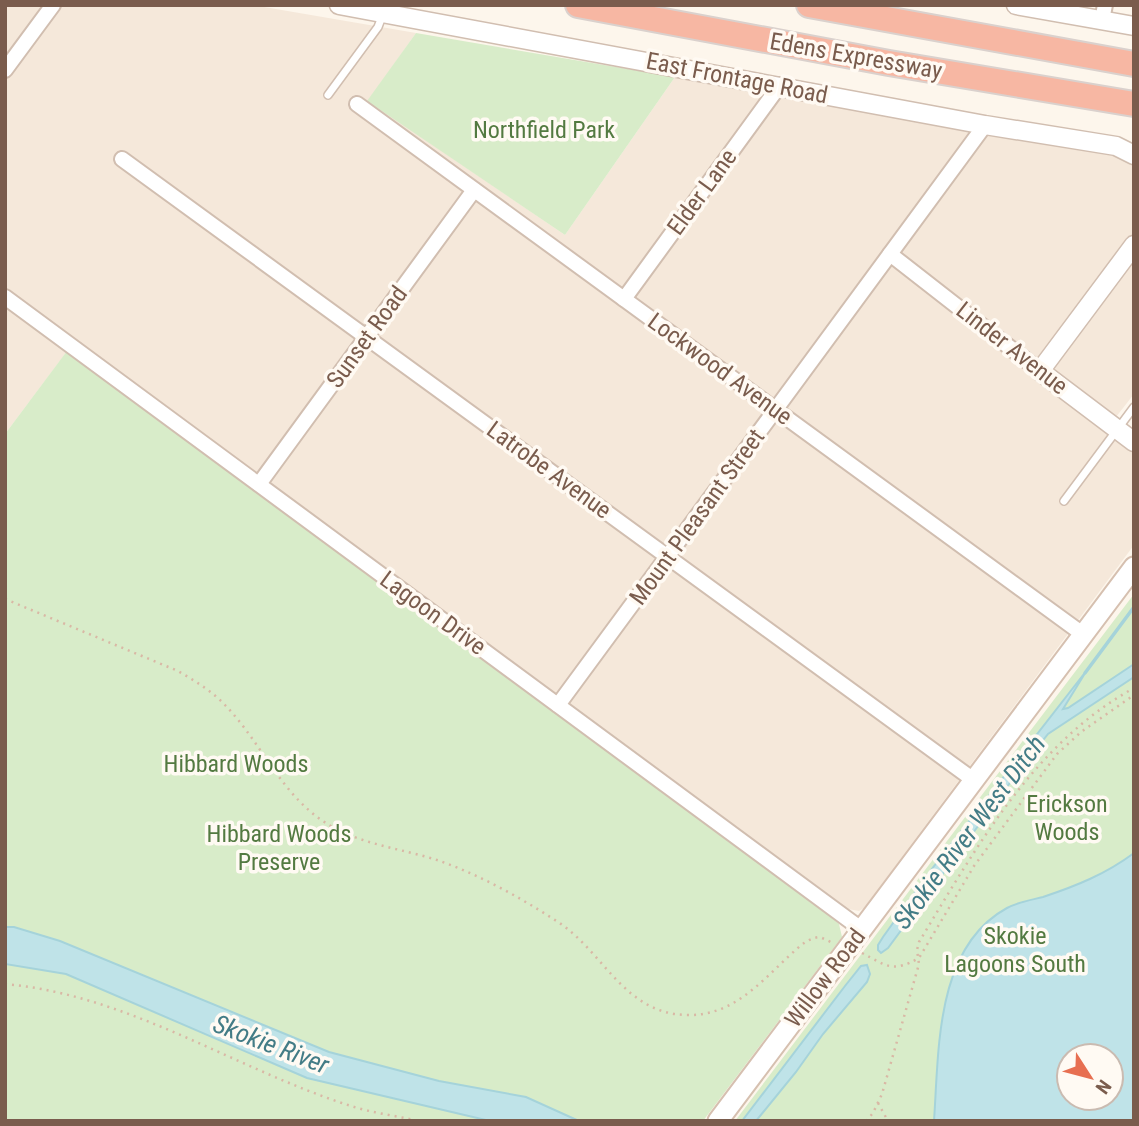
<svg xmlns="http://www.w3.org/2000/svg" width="1139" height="1126" font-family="'Roboto Condensed',sans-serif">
  <rect width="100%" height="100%" fill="#fdf6ec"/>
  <path fill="#f5e8da" d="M5,5h248l163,28 -48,68 197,134 110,-158 459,72v245l-29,37 29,23v91l-270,363 -5,3 -16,-3 -769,-566 -69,92z"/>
  <g fill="#d8ecc9" fill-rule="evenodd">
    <path d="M416,33l259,44 -110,158 -198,-134z"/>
    <path d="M67,351l752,555 20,18 3,13 -139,184h-698v-687z"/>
    <path d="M1134,594v527h-399zM1069,1056h42v42h-42z"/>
  </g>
  <g fill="#bfe3e8" stroke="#a5d3da" stroke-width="2" fill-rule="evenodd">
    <path d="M1134,664v13l-86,57 -33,42 -127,172 -7,5 -3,-3v-5l5,-8 48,-67 156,-200 -24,39 5,-1z"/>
    <path d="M1134,853v268h-200c5,-71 1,-174 73,-213 11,-6 24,-8 36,-11 33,-11 63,-23 91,-44zM1069,1056h42v42h-42z"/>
    <path d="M5,927h9l46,14 269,111 110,29 87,16 53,24h-89l-183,-43 -241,-104 -61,-10z"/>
    <path d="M867,965l3,9 -3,8 -44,52 -27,38 -40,49h-14l103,-135 16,-20z"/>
  </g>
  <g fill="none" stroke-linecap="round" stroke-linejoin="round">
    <path stroke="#a5d3da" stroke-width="3.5" d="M1085,673l49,-66"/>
    <defs>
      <g id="service">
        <path d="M328,95l50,-68 5,-13"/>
        <path d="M1064,501l70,-94"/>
      </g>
      <g id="minor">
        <path d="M1102,20l3,-15"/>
        <path d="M5,70l48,-65"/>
        <path d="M357,104l727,531"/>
        <path d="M122,159l853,622"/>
        <path d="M890,254l150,117"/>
        <path d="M5,297l856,632"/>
        <path d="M624,299l156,-214"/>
        <path d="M259,484l215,-294"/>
        <path d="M558,705l427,-580"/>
      </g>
      <g id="tertiary">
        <path d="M339,5l646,120 131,21 18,9"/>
        <path d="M1016,5l118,21"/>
        <path d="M1134,245l-94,126 94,71"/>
      </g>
      <path id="secondary" d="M718,1121l416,-554"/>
      <g id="motorway">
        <path d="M578,5l311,58 245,41"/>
        <path d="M809,5l325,59"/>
      </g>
    </defs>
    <use href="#service" stroke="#d1beb0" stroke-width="10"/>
    <use href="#minor" stroke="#d1beb0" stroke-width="18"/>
    <use href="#tertiary" stroke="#d1beb0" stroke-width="21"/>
    <use href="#secondary" stroke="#d6c0b0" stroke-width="23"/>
    <use href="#motorway" stroke="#dad1cd" stroke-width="28"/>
    <g stroke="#d9b8a5" stroke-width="2.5" stroke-dasharray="2 5" stroke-linecap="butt">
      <path d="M5,599l173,72c17,10 34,20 47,34 35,36 54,85 95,114 34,25 81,29 120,42 42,15 81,37 118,61 46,30 66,92 129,93 45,1 72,-31 102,-59 10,-9 18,-18 31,-19l13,6"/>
      <path d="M862,953c25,13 30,20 57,5l55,-92 83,-112 24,-22 53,-37"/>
      <path d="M5,984c124,11 230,85 346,122 22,7 46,10 68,15"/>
      <path d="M878,1103l10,18"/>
      <path d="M866,1121l7,-8 9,-19 37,-130 -2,-14 2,-8c57,-94 115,-199 215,-254"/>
    </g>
    <use href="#service" stroke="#fff" stroke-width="7"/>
    <use href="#minor" stroke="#fff" stroke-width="14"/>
    <use href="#tertiary" stroke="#fff" stroke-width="18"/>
    <use href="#secondary" stroke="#fff" stroke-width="19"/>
    <use href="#motorway" stroke="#f7b7a3" stroke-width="24"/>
  </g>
  <g text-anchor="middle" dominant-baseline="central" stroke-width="7" stroke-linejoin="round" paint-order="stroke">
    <g font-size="24" fill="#7a5c4d" stroke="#fffaf3">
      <text transform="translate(856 56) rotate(10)">Edens Expressway</text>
      <text transform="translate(737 78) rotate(11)">East Frontage Road</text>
      <text transform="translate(702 192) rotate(-54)">Elder Lane</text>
      <text transform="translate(367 337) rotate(-54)">Sunset Road</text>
      <text transform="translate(1012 348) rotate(38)">Linder Avenue</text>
      <text transform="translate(720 369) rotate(36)">Lockwood Avenue</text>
      <text transform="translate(549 470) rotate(36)">Latrobe Avenue</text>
      <text transform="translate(697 517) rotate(-54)">Mount Pleasant Street</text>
      <text transform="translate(433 613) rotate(36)">Lagoon Drive</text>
      <text transform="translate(825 978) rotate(-53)">Willow Road</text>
    </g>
    <g font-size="24" fill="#537a41" stroke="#fffaf3">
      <text x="544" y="130">Northfield Park</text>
      <text x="236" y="764">Hibbard Woods</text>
      <text x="1067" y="804">Erickson<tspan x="1067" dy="28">Woods</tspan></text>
      <text x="279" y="834">Hibbard Woods<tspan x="279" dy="28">Preserve</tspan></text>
      <text x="1015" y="936">Skokie<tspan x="1015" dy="28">Lagoons South</tspan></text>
    </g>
    <g font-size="26" font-style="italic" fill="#437c86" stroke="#fffaf3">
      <text transform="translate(969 832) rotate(-53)">Skokie River West Ditch</text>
      <text transform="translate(271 1044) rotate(21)">Skokie River</text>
    </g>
  </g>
  <rect width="1139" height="1126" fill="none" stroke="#7a5c4d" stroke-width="14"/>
  <g transform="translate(1090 1077) rotate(126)"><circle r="33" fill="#fffaf3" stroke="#cabbb1" stroke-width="2"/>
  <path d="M0-5L12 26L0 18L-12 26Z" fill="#e76f51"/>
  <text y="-10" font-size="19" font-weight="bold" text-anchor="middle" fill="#7a5c4d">N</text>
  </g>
</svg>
